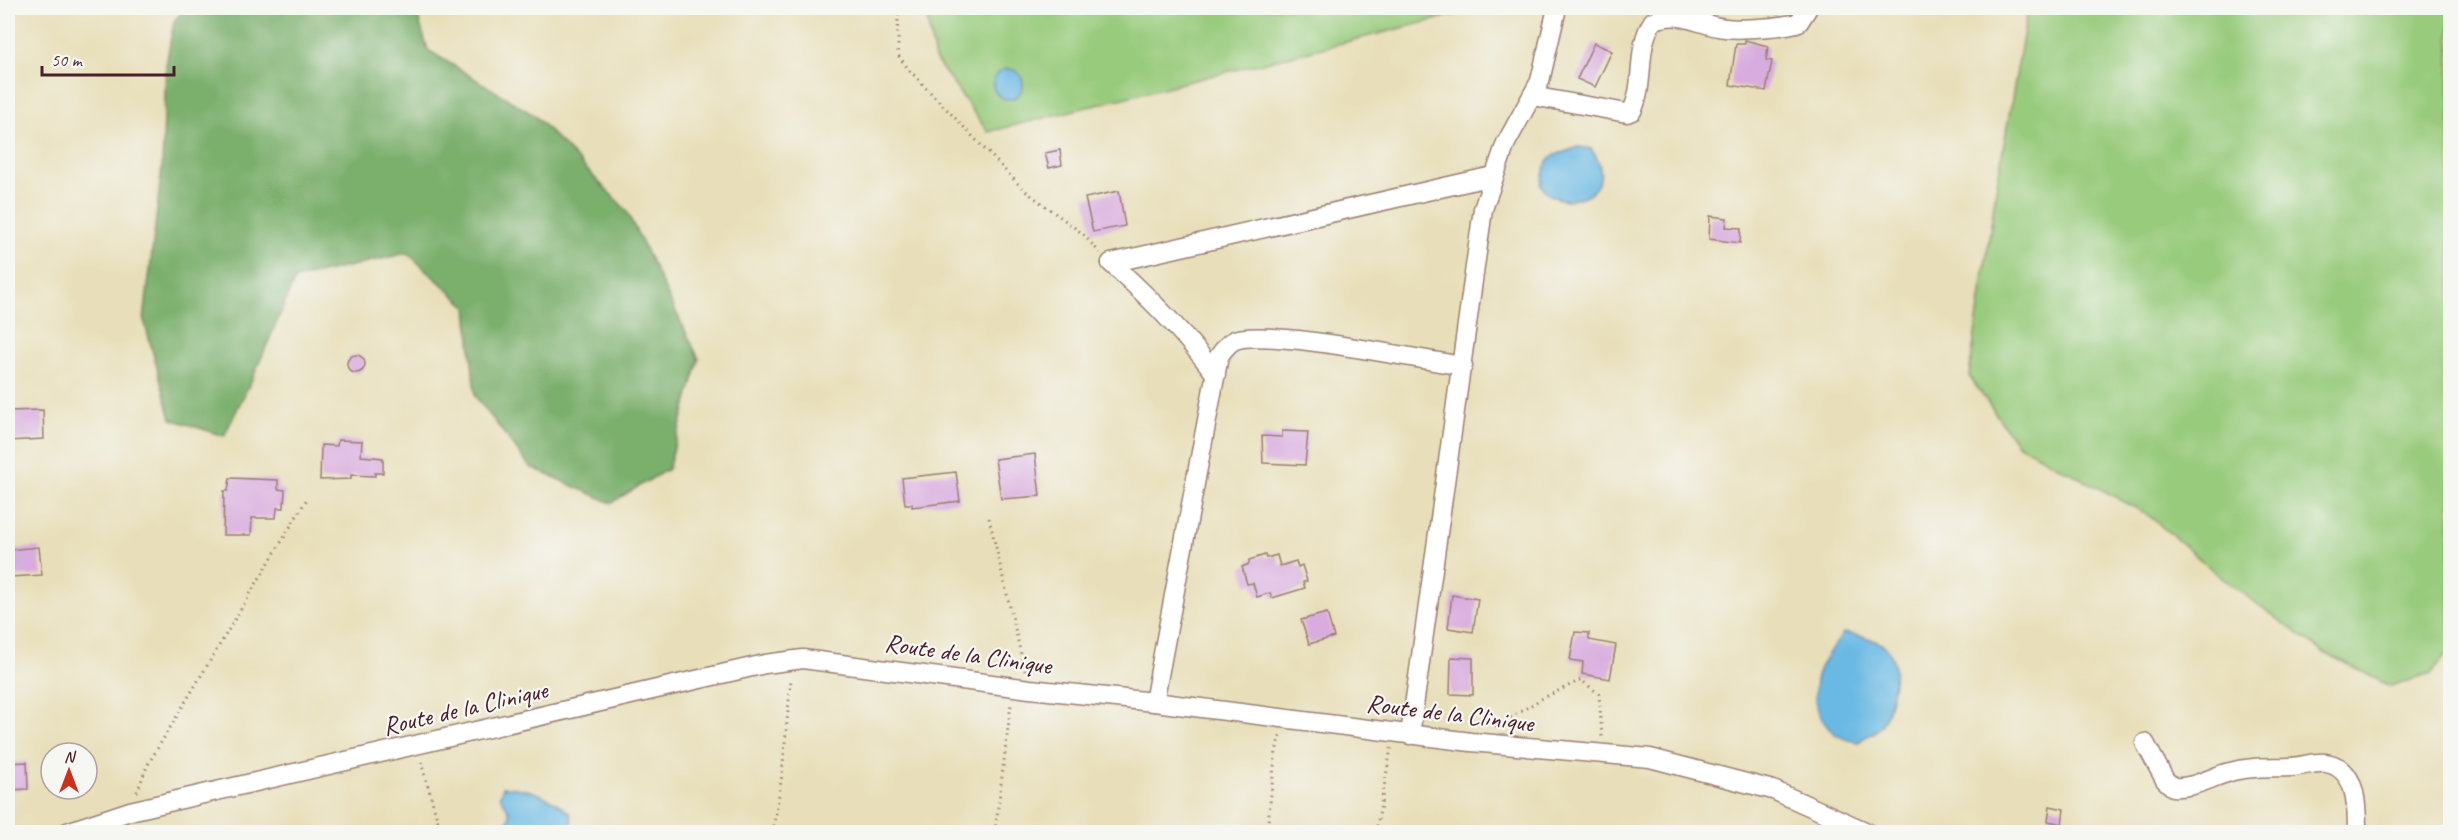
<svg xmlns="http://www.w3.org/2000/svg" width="2458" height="840" font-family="Caveat,sans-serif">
  <rect width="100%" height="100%" fill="#f6f6f2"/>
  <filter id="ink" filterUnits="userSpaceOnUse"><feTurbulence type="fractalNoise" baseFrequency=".0167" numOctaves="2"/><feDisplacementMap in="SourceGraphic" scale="12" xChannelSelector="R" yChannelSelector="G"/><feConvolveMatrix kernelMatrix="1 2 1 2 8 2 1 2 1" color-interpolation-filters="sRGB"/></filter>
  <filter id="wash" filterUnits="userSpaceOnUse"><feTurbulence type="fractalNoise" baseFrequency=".008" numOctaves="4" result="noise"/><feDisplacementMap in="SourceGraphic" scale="24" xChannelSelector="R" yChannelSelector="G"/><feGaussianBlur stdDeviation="1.35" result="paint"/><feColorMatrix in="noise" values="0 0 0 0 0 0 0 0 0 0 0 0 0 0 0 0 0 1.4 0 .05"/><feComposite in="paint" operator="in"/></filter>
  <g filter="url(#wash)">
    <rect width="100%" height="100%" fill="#e8dfba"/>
    <g fill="#98cb7c" stroke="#717554" stroke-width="1.5">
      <path d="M925,8h556l-493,124 -53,-73z"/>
      <path d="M2028,8h422v641l-19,25 -41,12 -67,-34 -101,-74 -75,-64 -130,-70 -48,-68 28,-192z"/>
    </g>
    <path fill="#7aaf6c" stroke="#62674c" stroke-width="1.5" d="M186,8h229l13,42 106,65 92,95 73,149 -31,110 -57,34 -81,-36 -55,-71 -8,-89 -60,-54 -112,26 -40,94 -31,63 -53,-17 -27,-99 18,-153 4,-102 8,-44z"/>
    <g fill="#69b9e4" stroke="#5a6c88" stroke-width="1.5">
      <circle cx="1008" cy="84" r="15"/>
      <path d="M1578,147l13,2c34,46 -33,67 -50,36 6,-34 8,-26 37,-38z"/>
      <path d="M1843,633c40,6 59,14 49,60 -3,12 -5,26 -14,36 -4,5 -14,7 -19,13 -35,-3 -51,-38 -41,-69 5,-16 17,-26 25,-40z"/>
      <path d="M503,787c26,0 48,10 67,26l4,19h-77c20,-19 13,-17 3,-36z"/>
    </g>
    <g id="blocks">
      <g fill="#d9acdf">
        <path d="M1745,40l23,6 -2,14 6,1 -6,30 -36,-6 6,-41h9z"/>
        <path d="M1594,43l18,8 -17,36 -18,-8z"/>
        <path d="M1060,150l2,15 -13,3 -4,-15z"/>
        <path d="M1119,191l6,35 -32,6 -8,-34z"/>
        <path d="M1710,216l17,2 -1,9 15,1 -1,15 -31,-4z"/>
        <circle cx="356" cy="364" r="9"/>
        <path d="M43,410l1,29 -36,2v-30z"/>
        <path d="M1282,431l26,1 -3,33 -42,-2 -1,-27 20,1z"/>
        <path d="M338,440l24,1 -1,15 22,2v15h-8v3l-24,-1v4l-31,1 1,-35 16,1z"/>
        <path d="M1035,454l5,42 -39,3 -6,-40z"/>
        <path d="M956,472l4,29 -48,6v-3h-7l-3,-26z"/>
        <path d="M230,478l48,2v9l7,1 -1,18h-7l-1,10h-24l-1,17h-28l1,-44h4z"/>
        <path d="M39,547l3,28 -32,2 -2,-27z"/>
        <path d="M1265,555l1,3 11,-3 3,11 16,-5 2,6 4,-2 5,16 -4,1 2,6 -33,10 -2,-5 -13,4 -4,-14 -6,1 -5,-17 7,-3v-4z"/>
        <path d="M1452,595l26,4 -5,33 -25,-4z"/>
        <path d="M1327,613l7,24 -25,7 -8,-24z"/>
        <path d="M1575,632l14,1v7l27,5 -6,34 -28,-5 1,-12 -13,-2z"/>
        <path d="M1451,657l22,1v37l-23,-1z"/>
        <path d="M27,762l1,27 -20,1v-27z"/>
        <path d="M2050,806l14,3 -2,15 -14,-3z"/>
      </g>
    </g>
  </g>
  <g filter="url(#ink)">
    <use href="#blocks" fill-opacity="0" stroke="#997f72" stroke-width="1.5"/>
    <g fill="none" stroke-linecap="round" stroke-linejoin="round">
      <defs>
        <g id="minor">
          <path d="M1532,96l95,17 5,-2c14,-28 3,-63 21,-90 27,-12 45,4 72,7 14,2 62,-1 74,-6l9,-14"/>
          <path d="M1111,263l382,-87"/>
          <path d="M1111,263c39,35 74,70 105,112"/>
          <path d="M1154,702l65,-346c5,-7 9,-13 16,-16 31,-12 187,20 228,26"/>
          <path d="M1410,735l73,-526 23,-66 34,-62 17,-73"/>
          <path d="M2145,743l20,37 8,7c20,2 38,-10 57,-15 20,-6 40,-4 60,-5 11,0 26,-6 36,-4 32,5 31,46 31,69"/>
          <path d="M67,832l63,-21 635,-147 38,-5 227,30 124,13 317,40 179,16 123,32 94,42"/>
        </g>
      </defs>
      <use href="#minor" stroke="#997f72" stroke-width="21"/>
      <g stroke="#997f72" stroke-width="3" stroke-dasharray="1.5 4.5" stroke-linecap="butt">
        <path d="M898,8v47l11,15 115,120 59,44 17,19"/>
        <path d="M989,518l36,153"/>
        <path d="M1495,727l46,-28 40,-19 18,14 3,43"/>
        <path d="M421,762l20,70"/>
        <path d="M137,792l10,-26 160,-267"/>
        <path d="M773,832l9,-57 9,-96"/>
        <path d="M995,832l16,-128"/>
        <path d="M1267,832l8,-75 5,-23"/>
        <path d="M1376,832l15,-84"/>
      </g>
      <use href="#minor" stroke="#fff" stroke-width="18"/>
    </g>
  </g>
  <g text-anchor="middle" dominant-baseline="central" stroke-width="4.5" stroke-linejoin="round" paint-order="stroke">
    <g font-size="26" fill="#4a1f2b" stroke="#f6f6f2">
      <text transform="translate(968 654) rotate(8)">Route de la Clinique</text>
      <text transform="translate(465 708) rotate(-13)">Route de la Clinique</text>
      <text transform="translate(1450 713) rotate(7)">Route de la Clinique</text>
    </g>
  </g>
  <rect width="2458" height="840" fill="none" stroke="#f6f6f2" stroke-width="30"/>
  <g transform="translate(69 771)"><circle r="28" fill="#f6f6f2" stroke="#b1a0a2" stroke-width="1.5"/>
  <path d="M0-4.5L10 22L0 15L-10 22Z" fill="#c8321e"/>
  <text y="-9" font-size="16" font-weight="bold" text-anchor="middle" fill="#4a1f2b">N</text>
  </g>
  <path d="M42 66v9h132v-9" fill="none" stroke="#4a1f2b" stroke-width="3"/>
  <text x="51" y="66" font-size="18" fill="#4a1f2b" stroke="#f6f6f2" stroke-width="4.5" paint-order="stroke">50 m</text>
</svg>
